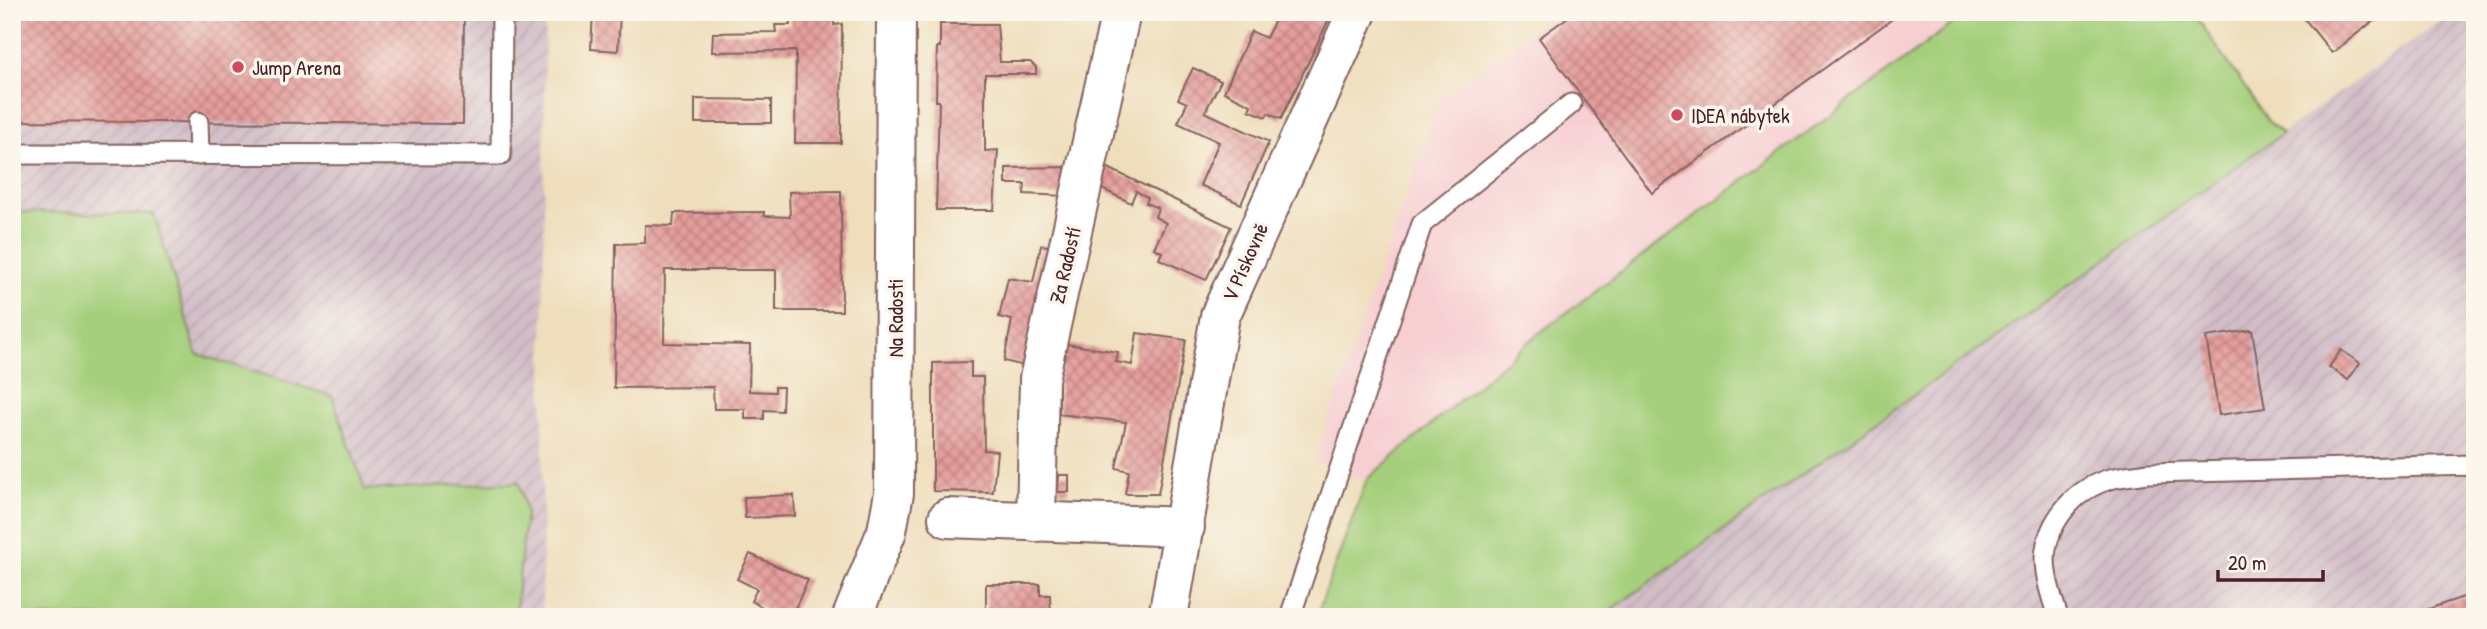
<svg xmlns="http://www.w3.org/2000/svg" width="2487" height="629" font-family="'Patrick Hand',sans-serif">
  <defs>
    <pattern id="industrial-furrows" width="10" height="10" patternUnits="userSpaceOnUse" patternTransform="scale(1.75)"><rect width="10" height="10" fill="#d2bdc7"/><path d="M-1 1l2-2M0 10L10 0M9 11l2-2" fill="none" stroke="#b6a2ab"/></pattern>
    <pattern id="building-cross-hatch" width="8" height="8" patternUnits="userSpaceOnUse" patternTransform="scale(1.75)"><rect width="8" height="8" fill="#e59d9b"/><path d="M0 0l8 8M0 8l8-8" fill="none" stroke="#bc7f7f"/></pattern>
  </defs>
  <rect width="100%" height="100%" fill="#fbf7ec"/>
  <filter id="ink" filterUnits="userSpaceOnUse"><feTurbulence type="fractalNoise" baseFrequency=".0143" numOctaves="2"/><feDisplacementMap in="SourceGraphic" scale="14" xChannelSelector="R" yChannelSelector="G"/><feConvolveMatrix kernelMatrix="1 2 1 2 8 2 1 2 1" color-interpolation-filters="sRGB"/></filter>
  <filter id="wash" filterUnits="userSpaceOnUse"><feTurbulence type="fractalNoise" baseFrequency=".00686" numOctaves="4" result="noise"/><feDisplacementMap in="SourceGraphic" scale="28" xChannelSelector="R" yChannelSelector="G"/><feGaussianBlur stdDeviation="1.57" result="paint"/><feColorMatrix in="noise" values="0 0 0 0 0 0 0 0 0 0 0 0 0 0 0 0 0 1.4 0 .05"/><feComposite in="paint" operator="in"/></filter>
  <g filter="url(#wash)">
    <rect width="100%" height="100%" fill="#efdebc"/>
    <path fill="#f7cfd3" d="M1558,12h410l-430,322 -171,145 -53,-18 126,-362z"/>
    <g fill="url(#industrial-furrows)">
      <path d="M12,12h533l-3,605h-530z"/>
      <path d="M2453,12h22v605h-874z"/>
    </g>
    <g fill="#a5cf7c" stroke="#787754" stroke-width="2">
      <path d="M1968,12h225l76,110 13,12 -681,483h-285l51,-138 171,-145z"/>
      <path d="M12,212l142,2 43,140 135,42 33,94 154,-8 7,30 -11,105h-503z"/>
    </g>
    <g id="blocks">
      <g fill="url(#building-cross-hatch)">
        <path d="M12,12h452l-1,112 -451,-3z"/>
        <path d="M593,12l27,1 -2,38 -27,-2z"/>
        <path d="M790,12h44v13l8,-1 -1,119h-46l1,-92 -84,1 1,-19 63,-1 -1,-7h15z"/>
        <path d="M1279,12h51l1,3 -50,104 -13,-6 -2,4 -17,-7 2,-5 -27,-13 27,-61 15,7z"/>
        <path d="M1575,12h327l-250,181 -113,-155z"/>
        <path d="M2299,12h86l-53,41z"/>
        <path d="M940,24h57l3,38h30l6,5v7h-51v77l13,-1 -4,60h-58l3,-109h-3l1,-54h3z"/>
        <path d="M1193,68l28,13 -16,31 64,30 -28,62 -41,-19 19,-43 -41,-19 9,-20 -9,-4z"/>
        <path d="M695,99l76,1v23h-76z"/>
        <path d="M1104,166l127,61 -25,53 -47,-21 3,-7 -8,-4 12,-25 -11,-6 3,-9 -12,-5 2,-5 -12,-7 -5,12 -31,-15z"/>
        <path d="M1070,167l-5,29 -41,-2 1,-10h-19v-16z"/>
        <path d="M841,191l1,120h-66v-41h-111l-1,73 86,2 -1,46 26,1v-5h8l-1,24 -18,-1v9h-19v-10h-31l-1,-22 -99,1 2,-144 29,-1v-18l28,1 1,-13 90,-1v4l26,1 -1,-25z"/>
        <path d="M1041,245l13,2 -26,120 -24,-6 8,-41 -13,-3 9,-39 25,4z"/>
        <path d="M2252,330l13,78 -46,7 -13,-78z"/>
        <path d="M1137,333l49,7 -28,154h-33l4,-23 -13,-3 10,-46 -67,-8v-36l7,-34 52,8 -2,10 16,3z"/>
        <path d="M2341,350l19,13 -12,17 -19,-13z"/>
        <path d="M971,362v15h12l1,73 13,1 -4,41 -60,-1v-128z"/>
        <path d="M1059,475h10v17h-11z"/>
        <path d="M794,495l1,21 -50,2 -1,-21z"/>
        <path d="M750,554l58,26 -17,37h-28l1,-9 -13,-7 6,-12 -20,-10z"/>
        <path d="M986,584h54v11h10l1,22h-65z"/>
        <path d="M2475,593v24h-67v-1z"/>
      </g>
    </g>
  </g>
  <g filter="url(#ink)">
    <use href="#blocks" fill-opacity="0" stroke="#84625e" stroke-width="2"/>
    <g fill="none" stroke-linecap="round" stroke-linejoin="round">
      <defs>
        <g id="service">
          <path d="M198,122l1,33"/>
          <path d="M12,154l489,1 1,-143"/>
          <path d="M1290,617l132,-393 149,-120"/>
          <path d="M2058,617c-6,-19 -13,-39 -13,-59 2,-37 30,-69 65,-79 12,-3 26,-4 38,-6l327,-8"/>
        </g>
        <g id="minor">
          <path d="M948,518l237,9"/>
          <path d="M1036,522l3,-143 82,-367"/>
          <path d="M1168,617l52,-301 137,-304"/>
        </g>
        <path id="secondary" d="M852,617l35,-86 7,-38 2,-481"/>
      </defs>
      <use href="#service" stroke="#84625e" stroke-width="23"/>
      <use href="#minor" stroke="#84625e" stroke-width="42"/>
      <use href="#secondary" stroke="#84625e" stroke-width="42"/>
      <use href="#service" stroke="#fff" stroke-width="19"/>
      <use href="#minor" stroke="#fff" stroke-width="38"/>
      <use href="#secondary" stroke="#fff" stroke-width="38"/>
    </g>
  </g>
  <g fill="#d1495b" stroke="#fbf7ec" stroke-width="2.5">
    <circle cx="238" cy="67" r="7"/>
    <circle cx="1677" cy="115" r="7"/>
  </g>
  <g text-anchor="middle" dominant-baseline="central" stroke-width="7" stroke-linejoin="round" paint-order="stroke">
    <g font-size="21" fill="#4a1f2b" stroke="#fbf7ec" text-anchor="start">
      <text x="252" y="67">Jump Arena</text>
      <text x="1691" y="115">IDEA nábytek</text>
    </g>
    <g font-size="21" fill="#4a1f2b" stroke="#fbf7ec">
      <text transform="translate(1245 262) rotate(-66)">V Pískovně</text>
      <text transform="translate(1065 265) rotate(-77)">Za Radostí</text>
      <text transform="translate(895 318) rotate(-90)">Na Radosti</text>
    </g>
  </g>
  <rect width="2487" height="629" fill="none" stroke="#fbf7ec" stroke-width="42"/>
  <path d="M2218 570v10h105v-10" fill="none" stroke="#4a1f2b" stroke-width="3.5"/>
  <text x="2228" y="570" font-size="21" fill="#4a1f2b" stroke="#fbf7ec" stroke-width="5" paint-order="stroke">20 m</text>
</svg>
